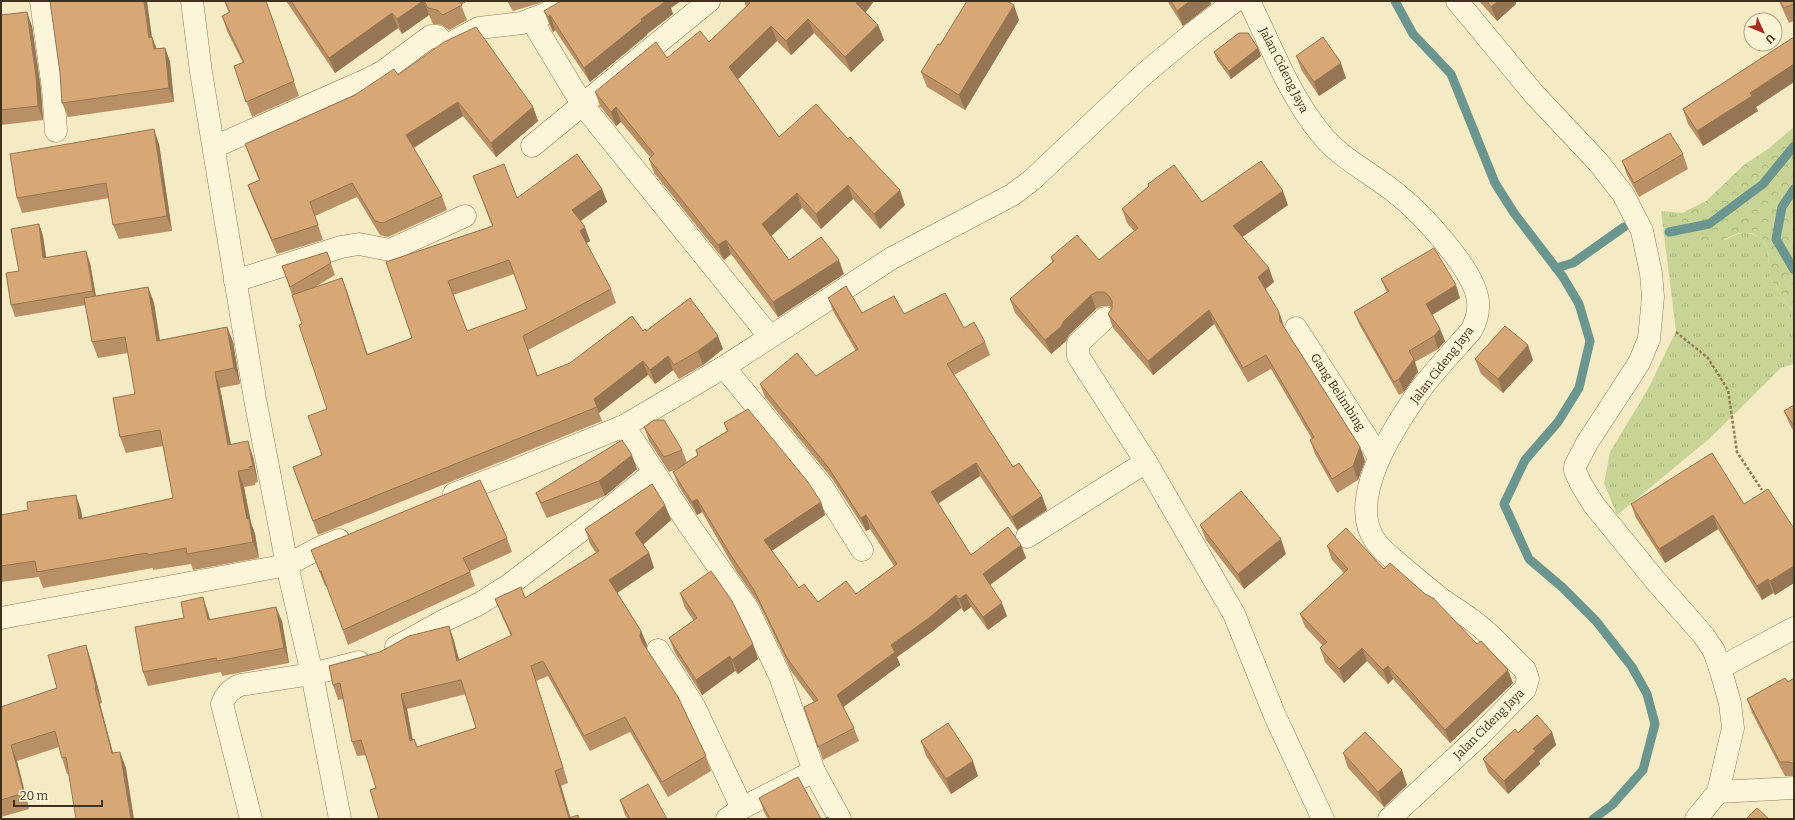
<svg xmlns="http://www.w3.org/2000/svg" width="1795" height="820" font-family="Bitter,serif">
  <defs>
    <pattern id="grass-tufts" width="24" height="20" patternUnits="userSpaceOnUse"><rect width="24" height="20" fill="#c7d496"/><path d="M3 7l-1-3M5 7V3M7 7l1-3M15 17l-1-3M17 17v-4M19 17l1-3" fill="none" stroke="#acb681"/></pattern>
    <pattern id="forest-crowns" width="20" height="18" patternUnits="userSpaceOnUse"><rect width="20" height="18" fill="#c7d496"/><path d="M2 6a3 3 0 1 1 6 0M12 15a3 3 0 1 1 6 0" fill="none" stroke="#acb681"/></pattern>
  </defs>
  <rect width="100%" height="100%" fill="#f4eac4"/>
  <path fill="url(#grass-tufts)" d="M1661,211l21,2v13l44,14c15,-9 21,-9 37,-1l5,13 2,26 18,28 6,6v52l-13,4 -72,71 -92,76 -13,-32 6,-31 38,-63 28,-58z"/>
  <path fill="url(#forest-crowns)" d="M1794,127v185l-6,-6 -18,-28 -2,-26 -5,-13 -12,-6h-13l-24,11h-13l-12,-7 -7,-11v-13l24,-12 39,-37 23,-15z"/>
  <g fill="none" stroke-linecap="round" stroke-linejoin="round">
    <g stroke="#6b9690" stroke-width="9">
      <path d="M1395,1l18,33 38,40 44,109 19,30 49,64 16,27 11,37 -11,47 -21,34 -33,38 -21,44 25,55 33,28 34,34 36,46 15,27 8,30 -12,46 -31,35 -19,14"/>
      <path d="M1794,189l-12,18 -6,32 18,31"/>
      <path d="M1669,232l40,-8 54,-40 31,-38"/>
      <path d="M1556,268l17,-5 51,-36"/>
    </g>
    <defs>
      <g id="minor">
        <path d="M41,1l12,88 3,42"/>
        <path d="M192,1l9,71 54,327 32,166 25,109 28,145"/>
        <path d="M1249,1c22,45 40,94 72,133 20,25 52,40 76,60 24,19 79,77 81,108 1,10 -2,20 -7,29 -16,18 -33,36 -48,55 -25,35 -79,113 -47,156 7,9 16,16 24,23 13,11 26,22 40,33 12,9 25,16 37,26 17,13 32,31 48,46l3,9 -3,10 -47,48 -89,82"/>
        <path d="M1457,1l77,93 64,68 25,32 19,37 9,42 2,24 -4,42 -10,24 -52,80 -12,23v5l6,13 13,21 61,75 49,56 10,15 6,17 10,35 3,25 -15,64 -22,27"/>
        <path d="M531,19l51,85 188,233"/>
        <path d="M532,146l177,-145"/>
        <path d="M214,147l150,-66 18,-9 49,-36h6l8,8h4l30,-16 43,-5 23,-9 22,-13"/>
        <path d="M235,281l106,-34 18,-3 31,6 75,-34"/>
        <path d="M1105,318l-27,26v12l68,106"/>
        <path d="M1296,328l83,129"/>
        <path d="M724,367l99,121 39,62"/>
        <path d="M624,426l65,99 59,84 32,67 34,95 26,48"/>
        <path d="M454,494l69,-27 101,-41 100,-59 168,-109 120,-63 20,-15 112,-106 53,-44 38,-29"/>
        <path d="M1027,537l119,-75 88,152 41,102 48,103"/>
        <path d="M1,618l286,-53 34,-18 18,-7"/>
        <path d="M396,647l45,-25 38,-18 30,-19 86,-65 59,-48"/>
        <path d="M658,650l36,56 48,102"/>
        <path d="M1720,668l74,-40"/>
        <path d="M1718,792l76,-4"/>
        <path d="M251,819l-29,-115c3,-9 9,-15 18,-19l72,-11 47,-12"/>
        <path d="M727,819l15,-11 72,-37"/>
      </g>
    </defs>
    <use href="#minor" stroke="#917c57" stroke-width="23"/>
    <path stroke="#917c57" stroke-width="2.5" stroke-dasharray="3 2" stroke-linecap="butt" d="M1676,332l32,26 20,32 9,62 25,38"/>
    <use href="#minor" stroke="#fdf5d9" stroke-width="22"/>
  </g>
  <g fill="#b99065" fill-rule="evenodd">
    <path d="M224,1h42l33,95 -47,21 -18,-51 9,-3 -16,-32 -5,-15 7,-3z"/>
    <path d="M286,1h182l-7,4 6,15 -18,10 -7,-5 -9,-1 -4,-9 -27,19 -4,-6 -63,45z"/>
    <path d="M507,1h36l-3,2 -27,8z"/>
    <path d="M744,1h130l-8,11 12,13 6,15 -33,32 -37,-39 -23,22 -14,-14 -39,38 41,58 126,68 -25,24 -27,-30 -32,30 -19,-21 -31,28 18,24 55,14 -66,43 -47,-63 -7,6 -70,-87 -5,-14 1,-2 -29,-35 -5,4 -16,-20 -5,-14 72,-34 42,-16 37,-35z"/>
    <path d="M1168,1h42l1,3 -28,22 -14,-22z"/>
    <path d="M1479,1h36l1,3 -19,17z"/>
    <path d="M1779,1h15v20l-5,2z"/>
    <path d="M671,8l2,6 -26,20v1l-57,47 -35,-52 -2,2 -3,-6 -6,-15z"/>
    <path d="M1,15l31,11 9,64 2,30 -42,5z"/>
    <path d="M1019,20l-54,90 -38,-23 -6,-15 19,-27z"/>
    <path d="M152,37l5,12 8,-1 5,14 4,40 -106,15 -6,-14 -2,-30z"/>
    <path d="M1794,37v45l-38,25 2,4 -55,35 -15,-22 -5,-15z"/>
    <path d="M1258,48l3,8 -30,23 -14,-19 -3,-8z"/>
    <path d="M1296,56l50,22 -27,18 -17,-25z"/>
    <path d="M398,75l135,32 5,14 -42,36 -33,-41 -49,32 28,48 5,14 -59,27 -8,-2 -23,-38 -42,19 8,24 -46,14 -24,-55 -5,-14 11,-5 -9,-22 -5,-14z"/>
    <path d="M159,144l13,87 -53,8 -6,-14 -4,-27 -87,15 -5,-15z"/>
    <path d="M1683,154l5,15 -49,28 -12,-22 -5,-14z"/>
    <path d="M473,176l44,22 85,-9 5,13 -26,19 9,20 -4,2 25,46 5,14 -88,47 10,26 32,-13 73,-32h3l77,18 -20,16 -24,14 -6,-9 -18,14 -7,-9 -49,38 3,8 -284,114 -25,-68 29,-12 5,-46 -25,-85 -20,-58 45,-14 8,23 -20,12 27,-9 25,76 45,-16 -26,-76 106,-36zM514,274l13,35 -60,22 -14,-36z"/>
    <path d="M1148,184l54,18 86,3 -46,32 32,45 -9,7 19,38 76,120 5,14 -7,19 -21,13 -22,-39 -5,-14 2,-1 -41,-70 -23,13 -34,-58 -61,51 -40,-47 -5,-14 4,-6 -3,-2h-7l-6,3 -27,26 -3,6 -15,13 -36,-41 -5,-14 42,-37 -1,-5 48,3 35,-29 -7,-8 -5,-14 27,-23z"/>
    <path d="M39,224l4,12 3,21 44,6 6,33 52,-9 6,16 6,37 67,-13 6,15 7,42 -20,4 11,57 22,12 5,25 -3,1v2l-11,2 7,36 4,11 4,24 -66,12 -2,-6 -38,6v-2l-110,20 -4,-11 -38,5v-67l80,-5 1,8 91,-20 -10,-52 -37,7 -6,-16 15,-43 -7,-41 -30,5 -6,-16 -6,-37 -71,12 -4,-12z"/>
    <path d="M1381,279l79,19 -28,17 8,14 5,12 -7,8 -23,13 3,10 -14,20 -5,3 -40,-71 -5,-12 33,-19z"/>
    <path d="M828,298l34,15 42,1 60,14 21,14 5,13 -36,20 59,92 29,29 5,14 -30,20 -37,-54 -42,28 33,51 50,-10 5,13 -36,27 17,31 -19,14 -17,-23 -7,5 -3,-4 -28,23 -36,26 3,8 -57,42 11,21 5,13 -36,19 -19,-53 10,-5 -23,-31 -32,-67 -23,-33 -34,-59 -5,3 -19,-30 -5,-13 4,-3 -8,3 -20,-31 -5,-14 38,23 5,12 11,-7 -2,-5 31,-19 -3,-8 97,79 4,13 -53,36 27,37 19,14 38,-8 38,-28 -24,-37 -4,2 -33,-51 -68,-83 -5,-13 56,-8 40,-25 -23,-40z"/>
    <path d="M1475,359l58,1 -30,33 -22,-19z"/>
    <path d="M1794,405v27l-4,-7 -6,-14z"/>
    <path d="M637,469l-32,27 -58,22 -5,-10 -6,-15z"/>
    <path d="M652,484l13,21 6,15 -28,25 6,8 5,15 -37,25 24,38 6,14 -1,3 32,49 28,59 5,15 -43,26 -38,-65 -40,19 -42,-75 -12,5 32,102 -7,3 9,32 8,-3 1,4h-200l-9,-29 6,-2 -10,-33 -9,1 -5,-14 -9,-43 -5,1 -5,-15 -4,-19 51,-14 29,-16 40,-10 5,15 5,19 52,-24 -10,-22 -6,-15 26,-12 4,11 71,-45 -6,-9 -5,-15zM466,694l10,34 -59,19 -3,-8 -1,1 -6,-31z"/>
    <path d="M1631,504h113l49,23h1v56l-19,12 -2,-2 -11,7 -44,-71 -53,34 -29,-45z"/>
    <path d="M1200,525l86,29 -42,35 -38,-49z"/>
    <path d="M507,538l5,14 -42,19 5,15 -127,59 -21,-59h-2l-14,-36z"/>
    <path d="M1327,546l57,23 129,114 -63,60 -57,-64 -5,5 -21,-23 -23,22 -19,-21 -5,-14 2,-3 -17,-18 -5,-13 44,-41 -12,-13z"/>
    <path d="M680,593l73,51 5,15 -20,15 -3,-3 -33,24 -27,-42 -6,-15 25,-17 -9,-13z"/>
    <path d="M208,612l2,7 72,2 7,42 -67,13 -1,-4 -73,14 -5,-14 41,-54z"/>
    <path d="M86,645l5,16 11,42 -2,1 13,49 13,15 -59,6 -5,-16 -3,-11 -42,14 12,48 -28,8v-110l56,-19z"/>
    <path d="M1794,678v98h-9l-33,-63 -5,-14 41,-17z"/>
    <path d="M1552,732l4,13 -17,16 1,3 -32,30 -20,-22 -5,-13 35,-26z"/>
    <path d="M921,741l57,35 -27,18 -25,-38z"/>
    <path d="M1343,753l64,32 -23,22 -36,-39z"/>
    <path d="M759,798l62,21h-53l-4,-7z"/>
    <path d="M620,800l47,19h-39l-3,-4z"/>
  </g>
  <g fill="#967552">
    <path d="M144,1h3l7,51 -5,-14z"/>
    <path d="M423,1h1l5,14 -27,19 -5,-15z"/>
    <path d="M666,1h15l-10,7 2,6 -26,20v1l-57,47 -6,-14 57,-49z"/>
    <path d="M858,1h16l-12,16 -6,-14z"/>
    <path d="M1190,1h20l1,3 -28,22 -6,-15z"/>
    <path d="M1498,1h17l1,3 -19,17 -6,-14z"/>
    <path d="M1014,5l5,15 -54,90 -6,-15z"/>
    <path d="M27,12l5,14 9,64 2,30 -5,-14z"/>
    <path d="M392,13l6,15 -63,45 -6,-15z"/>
    <path d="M550,15l5,15 -2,2 -5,-15z"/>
    <path d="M808,19l6,14 -23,22 -5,-14z"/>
    <path d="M878,25l6,15 -33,32 -6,-15z"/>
    <path d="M771,26l6,15 -42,41 -6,-15z"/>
    <path d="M152,37l5,14 -3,-2z"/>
    <path d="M165,48l5,14 4,40 -5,-14z"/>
    <path d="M1258,48l3,8 -30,23 -2,-8z"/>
    <path d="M1341,63l5,15 -27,18 -5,-14z"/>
    <path d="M1794,64v18l-38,25 2,4 -55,35 -6,-15 53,-38z"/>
    <path d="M458,102l5,14 -52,33 -5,-14z"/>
    <path d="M533,107l5,14 -42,36 -5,-14z"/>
    <path d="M616,107l5,15 -5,4 -5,-14z"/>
    <path d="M154,129l5,15 13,87 -5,-15z"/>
    <path d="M848,185l5,14 -32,30 -5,-15z"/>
    <path d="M602,189l5,13 -30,21 -5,-13z"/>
    <path d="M900,190l5,15 -25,24 -6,-15z"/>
    <path d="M1283,191l5,14 -50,35 -5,-14z"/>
    <path d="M797,193l5,15 -34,31 -6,-15z"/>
    <path d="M39,224l4,12 5,33 -5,-11z"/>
    <path d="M585,227l5,14 -5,3 -5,-13z"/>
    <path d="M726,240l5,14 -7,6 -6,-15z"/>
    <path d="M86,251l4,12 7,40 -4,-12z"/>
    <path d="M839,260l5,14 -66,43 -5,-15z"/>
    <path d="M1269,268l5,14 -11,9 -5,-14z"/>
    <path d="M342,278l5,13 25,77 -5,-13z"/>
    <path d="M1456,285l4,13 -30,18 -4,-12z"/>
    <path d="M148,287l6,16 8,53 -5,-15z"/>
    <path d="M1091,295l5,14 -27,26 -3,6 -15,13 -6,-14 19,-19z"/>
    <path d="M1209,310l5,14 -61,51 -5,-14z"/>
    <path d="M1279,312l5,14 -4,-5z"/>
    <path d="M227,327l6,15 7,42 -6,-16z"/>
    <path d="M1440,329l5,12 -7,8 -4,-13z"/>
    <path d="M718,336l5,13 -20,16 -5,-14z"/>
    <path d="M1528,345l5,15 -30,33 -5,-14z"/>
    <path d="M668,356l5,14 -18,14 -5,-14z"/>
    <path d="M1414,359l4,13 -14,20 -5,-13z"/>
    <path d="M643,361l5,14 -49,38 -5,-14z"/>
    <path d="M215,372l5,16 14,73 -6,-16z"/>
    <path d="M248,441l5,16 5,25 -5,-16z"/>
    <path d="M1360,447l5,14 -7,19 -5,-14z"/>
    <path d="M632,455l5,14 -32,27 -6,-15z"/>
    <path d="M976,463l4,13 -45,29 -4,-13z"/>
    <path d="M238,471l6,16 7,36 4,11 4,24 -6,-16 -6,-23z"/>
    <path d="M76,495l5,15 4,24 -6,-15z"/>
    <path d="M1042,496l5,14 -30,20 -5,-13z"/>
    <path d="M697,499l5,13 -5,3 -5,-13z"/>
    <path d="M821,502l4,13 -57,38 -4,-13z"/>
    <path d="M665,505l6,15 -31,27 -5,-14z"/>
    <path d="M866,515l4,14 -4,2 -5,-13z"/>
    <path d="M1713,515l5,14 -53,34 -6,-14z"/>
    <path d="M1281,539l5,15 -42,35 -6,-15z"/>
    <path d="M1021,545l5,13 -39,29 -4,-13z"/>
    <path d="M649,553l5,15 -40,27 -5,-15z"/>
    <path d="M1794,566v17l-19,12 -5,-14z"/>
    <path d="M1768,579l5,14 -11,7 -5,-14z"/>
    <path d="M966,594l5,13 -7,5 -5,-13z"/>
    <path d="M956,595l5,13 -28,23 -36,26 3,8 -58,43 -5,-13 54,-50z"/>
    <path d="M203,597l5,15 5,23 -5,-15z"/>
    <path d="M1002,603l5,13 -19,14 -5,-13z"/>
    <path d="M276,607l6,14 7,42 -5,-15z"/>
    <path d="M449,626l5,15 9,34 -6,-14z"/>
    <path d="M641,631l6,14 -1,6 -6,-15z"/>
    <path d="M753,644l5,15 -20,15 -6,-14z"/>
    <path d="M86,645l5,16 11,42 -6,-16z"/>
    <path d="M1362,648l5,13 -23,22 -5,-14z"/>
    <path d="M730,656l5,15 -33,24 -6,-15z"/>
    <path d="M531,666l5,15 32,102 -5,-15z"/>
    <path d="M1388,666l5,13 -5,5 -5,-14z"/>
    <path d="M1508,670l5,13 -63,60 -5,-13z"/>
    <path d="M95,688l5,16 17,65 -5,-16z"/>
    <path d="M401,694l6,15 8,46 -5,-14z"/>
    <path d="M1552,732l4,13 -17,16 1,3 -32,30 -4,-13 29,-32z"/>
    <path d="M11,745l6,16 12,48 -5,-16z"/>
    <path d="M120,752l6,16 8,51h-3z"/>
    <path d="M973,761l5,15 -27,18 -5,-15z"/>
    <path d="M1402,770l5,15 -23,22 -6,-15z"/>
    <path d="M555,771l6,15 10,33h-1z"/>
  </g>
  <g fill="#d7a775" stroke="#967552" fill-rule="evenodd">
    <path d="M50,1h94l5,37 3,-1 2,12 11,-1 4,40 -107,15 -2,-30z"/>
    <path d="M225,1h41l28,80 -48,21 -12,-36 10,-4 -22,-46 8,-4z"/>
    <path d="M291,1h132l-26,18 -5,-6 -63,45z"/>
    <path d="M424,1h35l3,4 -19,10 -6,-5 -9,-2z"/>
    <path d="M561,1h105l-25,18 1,2 -58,47 -34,-53 -2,2 -4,-6z"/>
    <path d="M747,1h111l-2,2 22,22 -33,32 -37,-38 -22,22 -15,-15 -42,41 50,70 37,-33 32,35 2,-2 50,53 -26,24 -26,-29 -32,29 -19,-21 -35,31 27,36 32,-23 18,23 -66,42 -47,-62 -8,5 -69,-86 5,-5 -38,-47 -5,5 -16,-20 61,-50 11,16 33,-27 9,11 41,-39z"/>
    <path d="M967,1h40l7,4 -55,90 -38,-23 17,-28 2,1z"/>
    <path d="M1171,1h19l-13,10z"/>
    <path d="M1487,1h11l-7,6z"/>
    <path d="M1780,1h14v3l-10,4z"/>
    <path d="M27,12l9,64 2,30 -37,4v-95z"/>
    <path d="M476,27l57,80 -42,36 -33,-41 -52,33 36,61 -59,27 -8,-2 -23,-38 -42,19 8,23 -46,15 -24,-55 12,-5 -15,-36 110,-49 39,-26 4,6 46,-33z"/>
    <path d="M1239,33h9l10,15 -29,23 -15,-19z"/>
    <path d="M1323,37l18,26 -27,19 -18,-26z"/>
    <path d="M1794,37v27l-44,29 2,3 -55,35 -14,-22z"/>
    <path d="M154,129l13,87 -54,9 -7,-42 -89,15 -7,-44z"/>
    <path d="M1670,133l13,21 -49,29 -12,-22z"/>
    <path d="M577,154l25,35 -30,21 13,17 -5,4 31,58 -88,47 14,40 33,-13 62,-47 11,15 2,-2 1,2 44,-33 28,38 -20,15 -24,14 -6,-9 -18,14 -7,-9 -49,38 3,8 -284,114 -20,-54 29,-12 -14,-39 19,-7 -28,-84 3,-1 -10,-29 50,-17 25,77 45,-17 -26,-76 107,-36 -20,-50 31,-12 13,34zM509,260l18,49 -60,22 -19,-50z"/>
    <path d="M1261,161l22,30 -50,35 36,42 -11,9 21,35 1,9 80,126 -7,19 -21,13 -22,-39 4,-3 -48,-82 -23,13 -34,-58 -61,51 -40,-47 4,-6v-7l-3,-5 -5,-4h-7l-6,3 -27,26 -3,6 -16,13 -35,-41 44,-38 -3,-4 26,-22 22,25 39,-32 -16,-19 27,-23 -1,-2 26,-19 28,37z"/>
    <path d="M39,224l4,34 43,-7 7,40 -82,14 -5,-32 13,-2 -8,-42z"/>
    <path d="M1434,248l22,37 -30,19 14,25 -6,7 -25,15 5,8 -15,20 -5,3 -40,-70 35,-21 -8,-12z"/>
    <path d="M327,252l4,11 -41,24 -8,-21z"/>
    <path d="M846,286l16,27 32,-17 10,18 41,-21 19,35 10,-6 11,20 -38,22 66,103 6,-4 23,33 -30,21 -36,-54 -45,29 40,63 37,-28 13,18 -38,29 19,29 -19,14 -17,-23 -7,5 -3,-4 -27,23 -38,27 4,7 -58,43 17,33 -36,19 -14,-40 14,-7 -31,-42 -33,-68 -22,-33 -35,-58 -5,3 -19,-30 25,-17 -2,-5 32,-19 -4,-8 24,-14 60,73 13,20 -57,38 35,48 5,-4 14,18 28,-21 10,13 41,-30 -31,-49 -5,3 -33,-51 -68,-83 37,-31 19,23 42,-27 -30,-51z"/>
    <path d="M148,287l9,54 70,-14 7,41 -19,4 13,73 20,-4 5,25 -4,1 1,2 -12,2 9,48h2l4,23 -66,12 -1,-6 -38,7 -1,-2 -110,19 -2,-11 -34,5v-51l27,-5 -1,-8 49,-7 3,24 94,-21 -13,-68 -40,7 -7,-39 22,-4 -10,-57 -33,5 -8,-44z"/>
    <path d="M1505,326l23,19 -30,34 -23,-20z"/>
    <path d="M1794,405v21l-10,-15z"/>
    <path d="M654,420h10l18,30 -18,7 -20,-30z"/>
    <path d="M622,440l10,15 -33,26 -58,22 -5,-10z"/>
    <path d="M1712,453l32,51 24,-15 25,38h1v39l-24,15 -2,-2 -11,7 -44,-71 -54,34 -28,-45z"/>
    <path d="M480,480l27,58 -44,20 7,14 -127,58 -22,-59 -1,1 -9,-22z"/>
    <path d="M652,484l13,21 -30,28 14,20 -40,27 32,51 -1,5 2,6 36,55 28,59 -44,26 -37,-65 -41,19 -41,-75 -12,5 32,102 -8,3 14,47 9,-3 1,4h-200l-9,-29 6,-2 -15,-48 -9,2 -12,-59 -7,2 -4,-19 51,-14 29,-16 40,-10 8,35 55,-26 -17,-36 26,-12 4,11 74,-47 -14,-22zM461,680l15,48 -59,19 -3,-8 -4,2 -9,-47z"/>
    <path d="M1241,491l40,48 -43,35 -38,-49z"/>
    <path d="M1346,528l38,41 6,-6 35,31 8,4 44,46 4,-3 27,29 -63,60 -57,-64 -5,4 -21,-22 -23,21 -19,-21 7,-6 -27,-28 48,-45 -21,-23z"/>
    <path d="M711,571l21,30 21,43 -21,16 -2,-4 -34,24 -27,-42 28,-20 -17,-25z"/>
    <path d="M203,597l5,23 68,-13 8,41 -67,13 -1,-3 -73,14 -8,-45 49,-9 -3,-16z"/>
    <path d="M86,645l10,42 -1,1 17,65 8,-1 11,67h-55l-10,-62 -4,1 -7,-27 -44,14 13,48 -23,7v-93l56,-19 -9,-33z"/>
    <path d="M1785,678l3,4 6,-4v86l-5,-2h-9l-33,-63z"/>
    <path d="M1537,715l15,17 -19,17 3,2 -32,30 -21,-22 32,-30 3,4z"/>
    <path d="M948,723l25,38 -27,18 -25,-38z"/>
    <path d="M1365,732l37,38 -24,22 -35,-39z"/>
    <path d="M798,777l23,42h-51l-11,-21z"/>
    <path d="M648,784l19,35h-37l-10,-19z"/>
    <path d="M1757,808l12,11h-23z"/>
    <path d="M828,817l1,2h-5z"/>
  </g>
  <g text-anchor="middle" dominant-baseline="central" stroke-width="3" stroke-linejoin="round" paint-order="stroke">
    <g font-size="12" fill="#40311d" stroke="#faf3d5">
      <text transform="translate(1284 70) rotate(63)">Jalan Cideng Jaya</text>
      <text transform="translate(1442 365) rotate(-52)">Jalan Cideng Jaya</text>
      <text transform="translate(1338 392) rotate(57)">Gang Belimbing</text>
      <text transform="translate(1489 724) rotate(-45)">Jalan Cideng Jaya</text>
    </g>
  </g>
  <rect width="1795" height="820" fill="none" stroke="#40311d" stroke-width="4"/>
  <g transform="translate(1763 32) rotate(134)"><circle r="19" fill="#faf3d5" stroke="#b0a58b"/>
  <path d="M0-3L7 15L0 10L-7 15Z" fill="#a92b1f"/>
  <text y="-6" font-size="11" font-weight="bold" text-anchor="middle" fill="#40311d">U</text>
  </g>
  <path d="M14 800v6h88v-6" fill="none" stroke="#40311d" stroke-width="2"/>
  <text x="20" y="800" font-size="12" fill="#40311d" stroke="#faf3d5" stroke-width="3" paint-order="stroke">20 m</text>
</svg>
